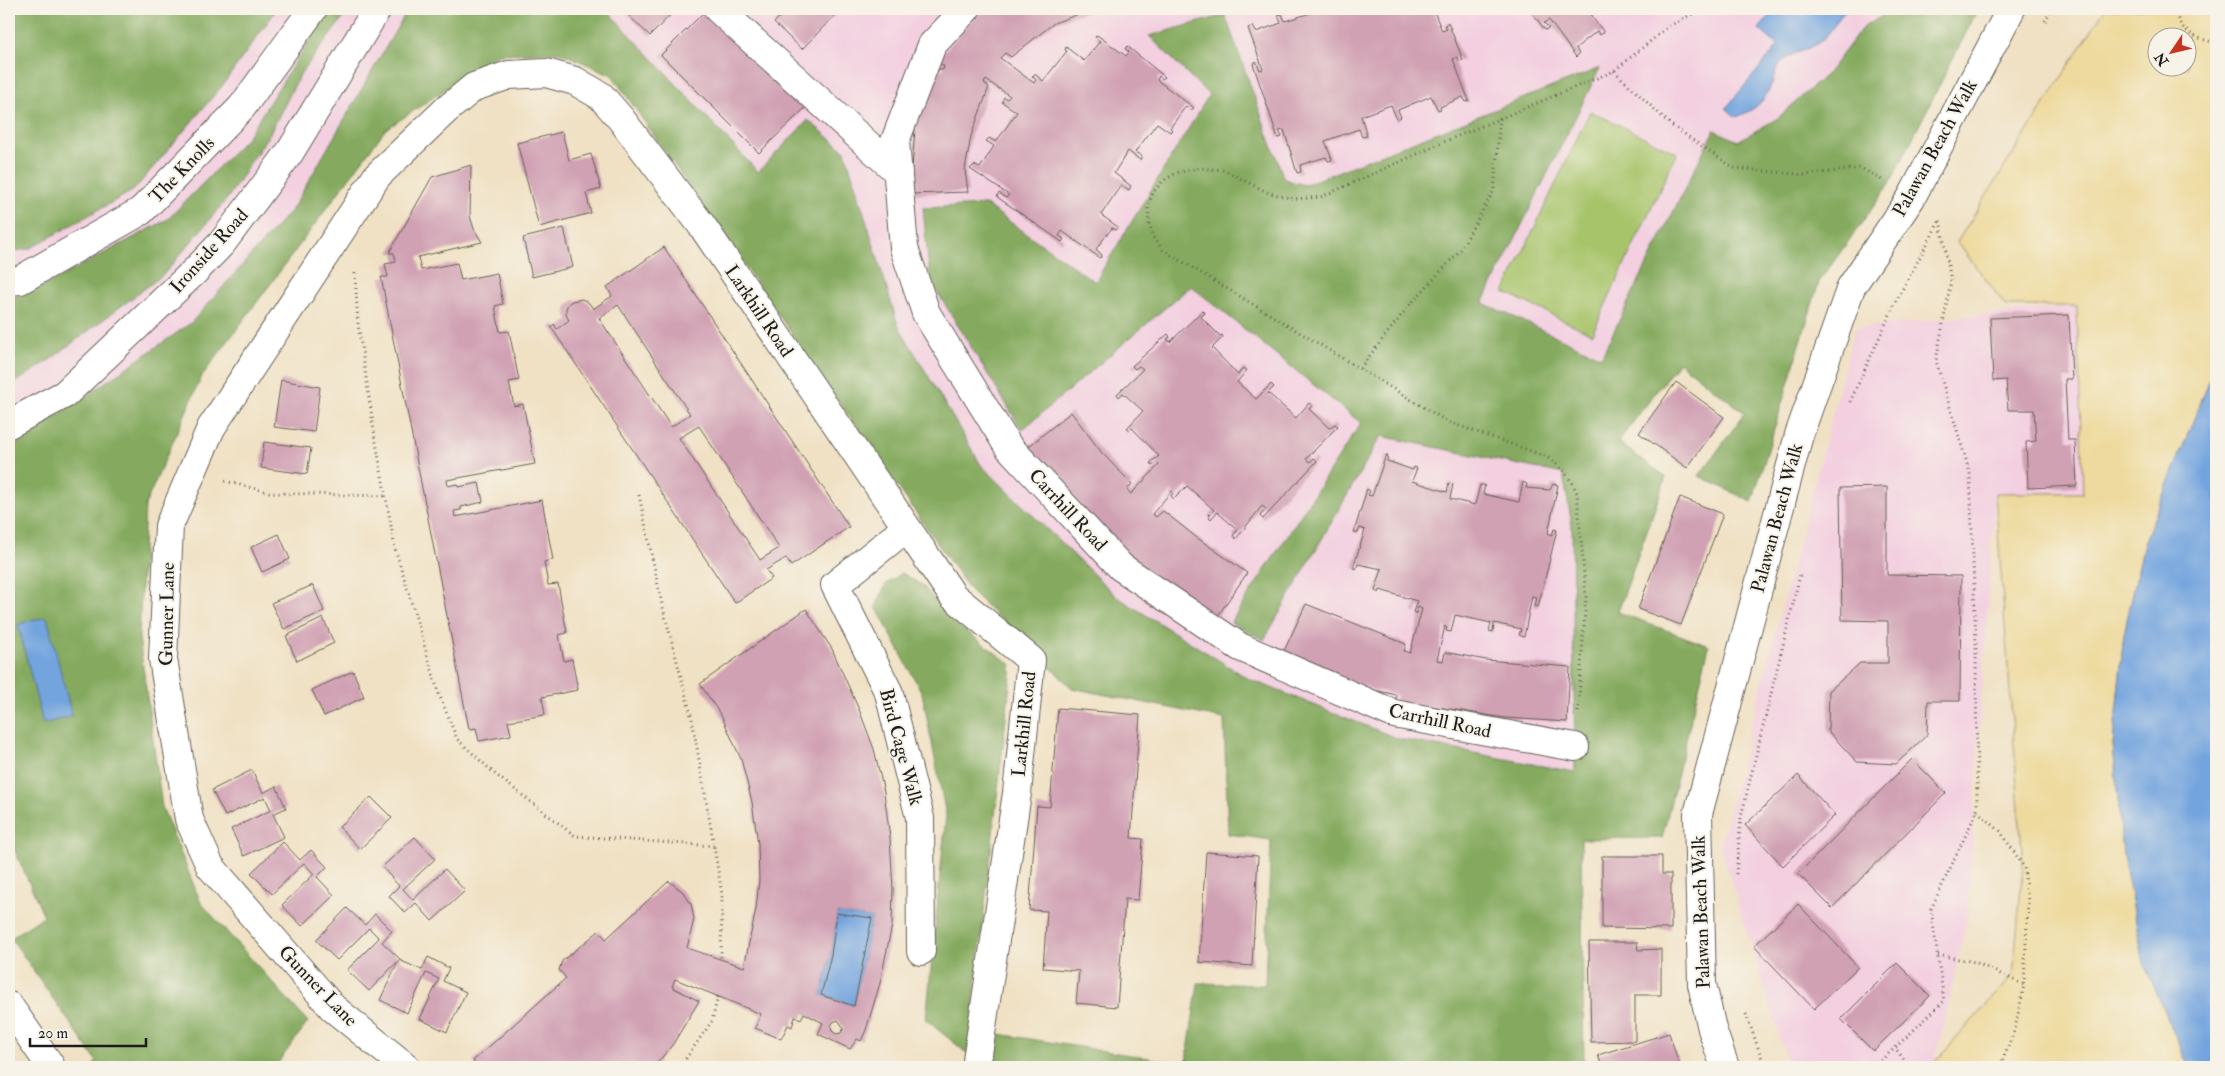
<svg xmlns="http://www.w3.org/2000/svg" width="2225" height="1076" font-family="'IM FELL Double Pica',serif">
  <rect width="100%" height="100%" fill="#f7f3e8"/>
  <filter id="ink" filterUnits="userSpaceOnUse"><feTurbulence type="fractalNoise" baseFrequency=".02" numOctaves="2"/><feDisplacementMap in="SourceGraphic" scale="10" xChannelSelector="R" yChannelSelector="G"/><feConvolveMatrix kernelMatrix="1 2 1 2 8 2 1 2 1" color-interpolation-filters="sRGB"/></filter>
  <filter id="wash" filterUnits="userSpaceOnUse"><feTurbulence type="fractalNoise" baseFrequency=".0096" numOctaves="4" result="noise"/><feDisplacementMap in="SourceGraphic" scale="20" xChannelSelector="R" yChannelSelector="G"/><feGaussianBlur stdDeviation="1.12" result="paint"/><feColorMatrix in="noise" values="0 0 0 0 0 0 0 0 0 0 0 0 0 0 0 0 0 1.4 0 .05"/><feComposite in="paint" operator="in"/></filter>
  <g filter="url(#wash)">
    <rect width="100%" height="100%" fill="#f0e1c4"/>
    <g fill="#f3cfe0">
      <path d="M277,9h131l-115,199 -102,115 -182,126v-197l20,-3 105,-59 88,-104z"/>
      <path d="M606,9h1288l-31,18 -34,45 -51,46 -40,23 -24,-11 -113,227 -119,-54 117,-235 -295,117 -20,-6 -58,-164 -76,22 59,58 -114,187 -109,-77 -56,75 92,150 169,-144 170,138 -130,198 33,18 117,-204 182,38 9,51 4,247 -177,-33 -150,-60 -132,-82 -136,-132 -83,-140 -53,-174 -37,-30 -50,51z"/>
      <path d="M2077,306l6,188 -88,-1 -28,426 -32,143 3,5h-149l-69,-222 135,-517z"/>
    </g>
    <path fill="#a7c46b" stroke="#627044" d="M1590,111l87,42 -85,181 -88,-42z"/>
    <g fill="#85aa5f" stroke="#50633e">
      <path d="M9,9h268l-55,77 -88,104 -105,59 -20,3z"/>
      <path d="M329,9h21l-49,64 -31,60 -43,66 -63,75 -113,85 -42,28v-88l34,-13 125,-67 78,-80z"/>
      <path d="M408,9h198l152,163 50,-52 37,31 53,174 83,140 136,132 132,82 150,60 176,33 -3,-247 -9,-51 -182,-38 -117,204 -33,-18 130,-199 -170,-137 -169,144 -92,-150 -7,-72 63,-3 109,77 114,-187 -60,-59 76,-21 59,164 20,6 296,-117 -117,235 118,54 113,-227 24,11 40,-23 51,-46 34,-45 31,-18h84l-89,176 -70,97 -67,220 -53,-26 46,-63 -66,-51 -61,80 48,35 -48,135 91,34 -47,192 -81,1 3,228h-589l4,-33 187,30 12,-81 67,2 6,-145 -43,-6 -4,-115 -152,-31 -103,-99 -357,-514 -53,-23 -61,2 -113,76 -183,246 -57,129 -6,132 23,170 39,96 107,119 -33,45h-184l6,-5 -86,-124 33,-22 -35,-78v-389l182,-126 102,-115z"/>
      <path d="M902,573l21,13 28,34 61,45 -44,389 -42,-34 20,-205 -24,-122 -46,-86 10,-23z"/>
    </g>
    <path fill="#eeda9e" stroke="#857b5d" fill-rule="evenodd" d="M2105,9h111v355l-72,179 -20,91 -11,110 10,110 21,109 40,94 7,10h-253l-3,-5 78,-87 10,-111 -28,-371h88l-6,-187h-71l-49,-64zM2158,38h30v30h-30z"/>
    <g fill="#73a4de" stroke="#48607d">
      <path d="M1775,9h73c-12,9 -17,26 -30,34 -12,8 -28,10 -37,20 -7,7 -7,17 -11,25 -6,15 -19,24 -34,29l-10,-9 52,-62 -19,-17z"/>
      <path d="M2216,364v703h-25l-7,-10 -40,-94 -21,-109 -10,-110 11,-110 20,-91z"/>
      <path d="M47,617l25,99 -29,8 -25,-100z"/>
      <path d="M837,913l35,5 -18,88 -33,-11 10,-40z"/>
    </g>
    <g id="blocks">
      <g fill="#d0a0b3" fill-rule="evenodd">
        <path d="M622,9h54l-26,27z"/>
        <path d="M707,9l100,97 -48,47 -98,-98z"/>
        <path d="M787,9h54l-39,40 -28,-26z"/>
        <path d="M982,9h111l-39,14 -43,34 -6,-4 -5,5 34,25 2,-3 -4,-4 3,-2 8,7 24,-30 -2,-1 1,-3 18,14 16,-20 -5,-4 2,-2 29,21 3,-4 -4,-3 2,-3 38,31 -3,2 -3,-3 -2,4 37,28 -3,2 -5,-4 -16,22 2,2 -2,2 -13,-9 -22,29 7,4 -2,4 -12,-9 -14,22 17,13 -2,4 -8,-5 -20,30 17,12 -2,3 -4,-2 -16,21 6,6 -2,3 -38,-27 -3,5 5,3 -2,3 -65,-45 2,-4 7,5 3,-3 -39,-26 4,-4 6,3 14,-22 -8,-5 3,-3 7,4 21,-30 -15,-10 2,-5 3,2 3,-3 -24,-16 -2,3 5,4 -18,49 -6,34 3,22 -58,2 5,-65 11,-37 13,-23 4,1 1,-4 -8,-5z"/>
        <path d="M1316,9h117l9,22 5,-2 -2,-4 3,-3 15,38 -4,1 -1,-4 -5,2 16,42 -3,1 -3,-5 -23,10 1,2 -3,1 -7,-14 -33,14 3,7 -4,3 -6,-15 -30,11 6,20 -5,1 -3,-8 -34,12 7,19 -4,1 -2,-4 -26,8 1,7 -4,1 -13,-43 -5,1 3,6 -4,1 -25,-74 3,-3 4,9 3,-1 -15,-41 5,-2 3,6 25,-9 -3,-8 4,-1 3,7 32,-10z"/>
        <path d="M1529,9h71l-9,7 13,16 -4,3 -3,-4 -21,17 3,6 -3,3 -27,-37 -5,3 5,5 -4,2z"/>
        <path d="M562,132l7,28 22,-6 10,35 -15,4 5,20 -52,14 -22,-84z"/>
        <path d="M471,165l-1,51 4,13 8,13 -64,15 3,13 36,-7 4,17 36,-7 6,31 -8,2 5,26 9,-1 10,49 -10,2 5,24 9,-2 12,60 -88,16 1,6 9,-2 1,3 21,-4 4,19 -22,5v3l-7,1 1,6 87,-17 11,60 -9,2 4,23 10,-1 9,49 -8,2 5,26 8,-2 6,31 -36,7 3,18 -37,6 3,14 -32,6 -3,-13 -7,1 -88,-452h7l-3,-13 11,-2 -2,-9h-5l43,-76z"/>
        <path d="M564,228l9,39 -41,10 -9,-39z"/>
        <path d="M664,247l185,280 -58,39 -5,-8 -20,12 6,8 -37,25 -184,-276 3,-3 3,5 12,-9 -3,-5v-6l2,-5 4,-3 10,-2 7,4 4,6 19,-13 -5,-9zM618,305l72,109 -19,13 -72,-109zM699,426l80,122 -19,12 -81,-122z"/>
        <path d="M1203,310l2,3 -4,4 19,19 2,-1 1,2 -11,11 26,27 5,-7 4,2 -10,12 19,17 15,-15 3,3 -6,6 28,25 13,-15 3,3 -3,3 20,19 6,-4 3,2 -32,33 4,3 4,-4 3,3 -54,58 -3,-3 6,-7 -4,-3 -26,33 -3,-4 5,-5 -21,-18 -6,7 -3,-3 6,-6 -27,-24 -13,13 -3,-3 2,-3 -1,-2 -20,23 4,3 7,-6 33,26 51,36 -30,44 -68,-44 -27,-25 -6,7 -88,-108 43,-35 31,41 30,31 -5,6 4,4 28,-29 -2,-3 -5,4 -2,-3 9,-7 -27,-28 -2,2 -3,-2 16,-17 -20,-18 -4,4 -2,-3 26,-25 -4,-3 -4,3 -3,-3 36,-32 2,3 -3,2 3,3z"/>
        <path d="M2069,315l3,64h-7l3,61h7l2,46 -49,2 -2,-46 10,-1 -2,-31h-26l-2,-30 -13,1 -3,-63z"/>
        <path d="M281,380l39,7 -6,45 -40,-5z"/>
        <path d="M1676,382l48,35 -37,51 -48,-35z"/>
        <path d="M264,442l47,6 -4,26 -46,-6z"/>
        <path d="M1386,455h2l-1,6 26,9 1,-3 3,1 -5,13 35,11 2,-9 4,1 -3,15 25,6 5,-20h5l-2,9 36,8 4,-20 4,2 -1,4 24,2 3,-6 5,1 -10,48 4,2 2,-6 3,1 -19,77 -4,-1 2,-9 -4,-1 -8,41 -5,-2 2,-6 -27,-6 -1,9 -4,-1 2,-8 -36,-8 -4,17 -5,-1 1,-3 -2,-2 -8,34 6,1 2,-9 41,8 84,7 -3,55 -62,-4 -74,-12 -2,9 -35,-11 3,-9 -23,-5 -91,-37 23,-49 100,40 -2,7 6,2 12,-44 -4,-2 -2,7 -3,-2 4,-11 -37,-11 -1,3 -4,-2 7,-22 -24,-5 -2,5 -3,-1 12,-38 -5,-2 -2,5 -4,-1 13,-43 3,2 -2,4 4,1z"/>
        <path d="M1887,487v88l74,1 -1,125h-32l-1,34 -31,29 -39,-2 -29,-31 1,-40 31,-28h28v-42l-46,-1 -2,-132z"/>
        <path d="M1680,497l43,17 -42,111 -43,-16z"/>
        <path d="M279,534l11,25 -28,13 -11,-25z"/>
        <path d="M313,585l11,26 -40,18 -13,-26z"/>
        <path d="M806,609l26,40 28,63 14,37 10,43 6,46 3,51 -1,36 -12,58 -14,47 -5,11 -4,-2 -7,10 -32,-15 5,-11 -19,-10 -3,6 -6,-2 -3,10 -4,-2 -7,14 -26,-11 6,-14 -86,-35 -3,8 27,14 -26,43 -19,23h-177l-4,-6 93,-83 -7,-8 3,-9 37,-30 7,8 63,-58 14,11 8,12 3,15 -7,29 57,19 12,-58 3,-28 -1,-37 -6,-42 -11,-43 -19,-42 -22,-33zM837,913l35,5 -18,88 -33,-11 10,-40zM838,1020l6,8 -3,5 -5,1 -4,-3 -1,-5 2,-4z"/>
        <path d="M323,618l11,25 -37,18 -11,-25z"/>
        <path d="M353,671l11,26 -40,19 -12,-26z"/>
        <path d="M1058,708l82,7 -9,123 12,1 -5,61 -13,-1 -8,108 -41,-4 3,-32 -36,-3 4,-57 -18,-1 8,-104 13,1z"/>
        <path d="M1912,759l34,34 -114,115 -34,-34z"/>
        <path d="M252,770l11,23 13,-7 10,22 -13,6 11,23 -40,19 -13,-27 40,-19 -6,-13 -40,19 -13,-26z"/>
        <path d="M1798,775l37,40 -52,51 -38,-41z"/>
        <path d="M371,797l21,21 -32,31 -21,-22z"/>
        <path d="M415,837l20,22 -32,30 10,11 32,-31 20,22 -33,30 -16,-18 -11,10 -16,-17 10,-10 -17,-19z"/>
        <path d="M283,842l17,18 11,-10 16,17 -10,10 17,18 -32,31 -20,-21 32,-31 -10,-11 -32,31 -21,-21z"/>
        <path d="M1206,852l52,4 -6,110 -53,-4z"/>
        <path d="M1602,856h60v18h9v55l-69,-1z"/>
        <path d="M1798,904l60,63 -44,42 -60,-63z"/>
        <path d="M347,908l18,17 10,-11 17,17 -10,11 18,17 -31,32 -22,-21 32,-32 -10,-10 -32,32 -21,-20z"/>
        <path d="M1589,942h48l1,8 23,-1v46h-26v46l-44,1z"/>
        <path d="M428,957l21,11 -6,13 23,11 -19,40 -27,-13 19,-40 -13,-6 -19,40 -27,-13 19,-40 23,10z"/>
        <path d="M1897,963l33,33 -57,55 -32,-32z"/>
        <path d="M1669,1033l11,34h-78l-4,-12z"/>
      </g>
    </g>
  </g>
  <g filter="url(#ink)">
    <use href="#blocks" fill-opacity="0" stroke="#666157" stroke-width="1"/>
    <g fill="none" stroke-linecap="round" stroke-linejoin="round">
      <defs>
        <g id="minor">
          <path d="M718,9l180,163"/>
          <path d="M966,9l-34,36 -37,96 9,107 22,65 82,133 113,121 119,80 154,67 181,33"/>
          <path d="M9,281l11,-1 121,-69 101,-104 71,-98"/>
          <path d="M9,424l56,-30 130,-123 27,-28 68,-91 87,-143"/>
          <path d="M906,528l-71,57 54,108 31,125 1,133"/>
          <path d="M9,1006l41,59 -3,2"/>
          <path d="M406,1067l-73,-59 -123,-142 -21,-47 -26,-160 6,-133 42,-98 166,-252 69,-66 28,-23 35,-12 37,-2 29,8 26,15 20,23 82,108 250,369 78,64 -14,133 -41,274"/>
          <path d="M1725,1067l-13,-38 -10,-45 -4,-170 101,-379 52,-148 60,-89 100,-189"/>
        </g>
      </defs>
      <use href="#minor" stroke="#666157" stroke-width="30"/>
      <g stroke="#666157" stroke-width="3" stroke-dasharray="1 4" stroke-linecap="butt">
        <path d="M2175,9c4,23 20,29 41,34"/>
        <path d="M2045,21l6,-12"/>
        <path d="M1614,71l57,54 63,43 70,7 57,-7 21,12"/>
        <path d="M355,273l3,51 17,113 20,111 44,146 18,45 38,35 80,62 139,10"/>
        <path d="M1360,368l47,-60 54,-59 33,-59 6,-72"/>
        <path d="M1850,402l46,-101 43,-79"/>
        <path d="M225,481l47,12 114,3"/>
        <path d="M639,495l23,109 30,115 22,127 8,49 -1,64"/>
        <path d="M1578,712l8,-115 -9,-104c-8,-18 -16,-27 -32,-37l-97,-34 -285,-172 -10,-13 -4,-14 -1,-16 5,-15 10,-11 13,-8 23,-5 25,2 45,23 26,6 26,-2 132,-59 161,-67 55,-45 33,-17"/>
        <path d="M1977,811l23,20 24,36 4,35 -4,83 -9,44 -15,38"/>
        <path d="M1736,874l5,-57 59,-242"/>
        <path d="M1938,955l37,7 49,23"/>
        <path d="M1746,1014l19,53"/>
        <path d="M680,1067l32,-46 6,-25"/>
        <path d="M1873,1067l22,-19"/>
        <path d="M1910,1067l-15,-19 49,-47 -13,-92 46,-98 -1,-165 -6,-173 -34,-112 15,-80 -11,-61 -2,-1"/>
      </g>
      <use href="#minor" stroke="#fff" stroke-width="28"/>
    </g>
  </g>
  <g text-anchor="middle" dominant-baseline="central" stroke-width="4" stroke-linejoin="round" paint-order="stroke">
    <g font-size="19" fill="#1c1c1c" stroke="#f7f3e8">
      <text transform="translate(1935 148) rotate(-61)">Palawan Beach Walk</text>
      <text transform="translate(182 170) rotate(-46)">The Knolls</text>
      <text transform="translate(209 251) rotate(-48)">Ironside Road</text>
      <text transform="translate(759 311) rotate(56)">Larkhill Road</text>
      <text transform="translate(1068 510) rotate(47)">Carrhill Road</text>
      <text transform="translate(1777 518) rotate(-75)">Palawan Beach Walk</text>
      <text transform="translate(167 614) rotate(-89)">Gunner Lane</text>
      <text transform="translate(1440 721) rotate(12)">Carrhill Road</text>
      <text transform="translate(1024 724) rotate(-84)">Larkhill Road</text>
      <text transform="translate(901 747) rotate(75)">Bird Cage Walk</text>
      <text transform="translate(1701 912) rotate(-92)">Palawan Beach Walk</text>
      <text transform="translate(318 986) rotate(46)">Gunner Lane</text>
    </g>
  </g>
  <rect width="2225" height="1076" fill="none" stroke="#f7f3e8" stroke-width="30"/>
  <g transform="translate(2172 52) rotate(235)"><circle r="24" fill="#f7f3e8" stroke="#9f9d96"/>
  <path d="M0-4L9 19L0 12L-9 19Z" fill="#c8321e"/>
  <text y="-8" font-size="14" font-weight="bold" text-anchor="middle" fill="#1c1c1c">N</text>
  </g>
  <path d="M30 1038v8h116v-8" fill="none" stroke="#1c1c1c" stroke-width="2.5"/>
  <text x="38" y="1038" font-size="15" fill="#1c1c1c" stroke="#f7f3e8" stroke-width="4" paint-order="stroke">20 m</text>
</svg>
